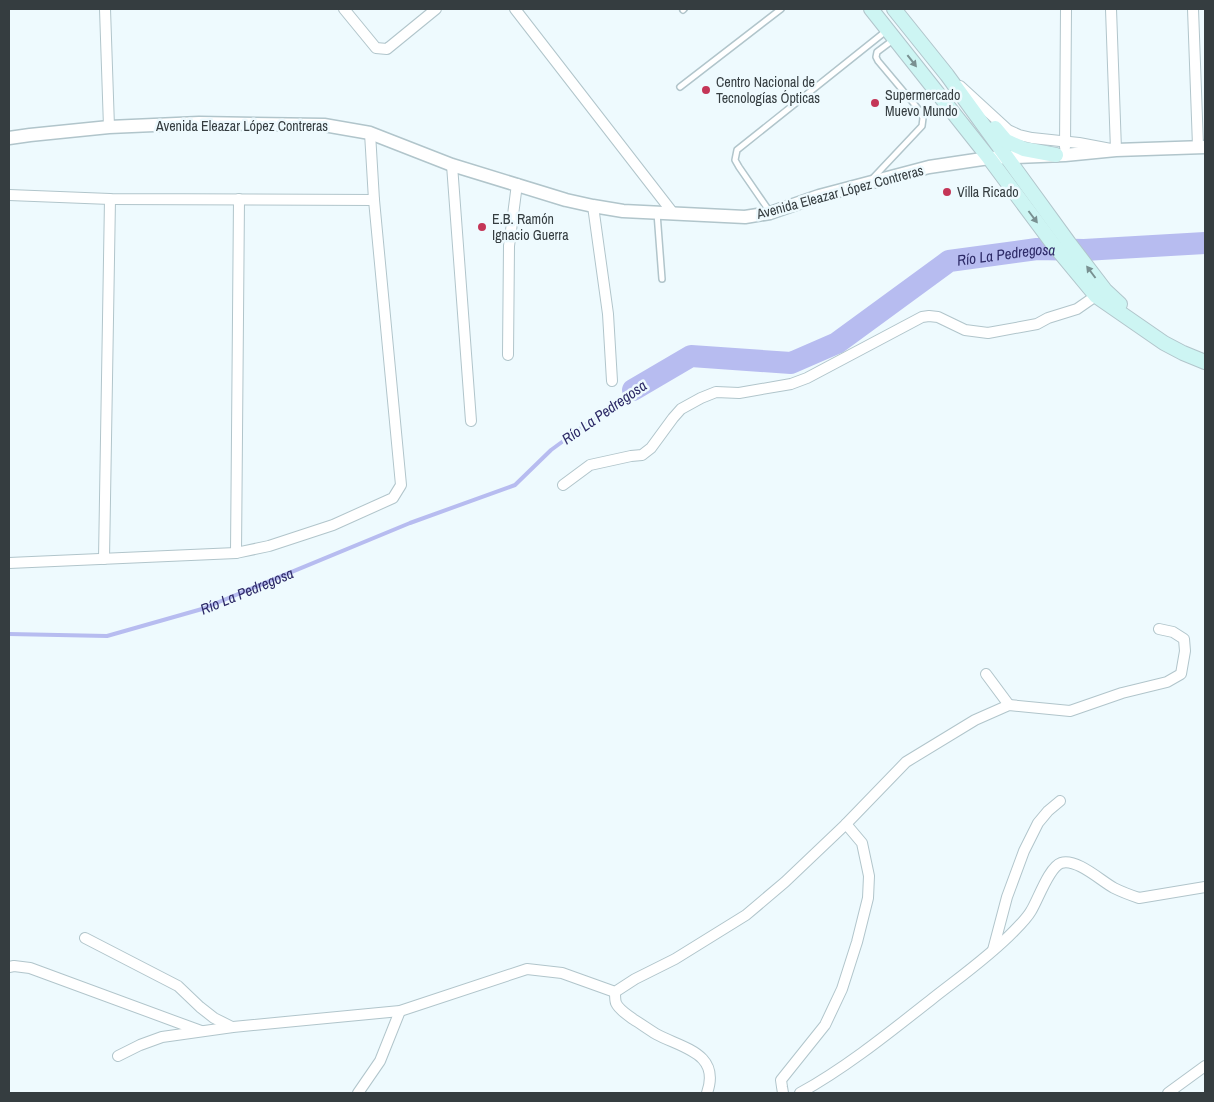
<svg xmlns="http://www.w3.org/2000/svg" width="1214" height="1102" font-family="'Archivo Narrow',sans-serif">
  <rect width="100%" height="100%" fill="#eefafe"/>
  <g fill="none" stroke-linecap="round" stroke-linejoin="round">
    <path stroke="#b7bcf0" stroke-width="4" id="s1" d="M9,634l98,2 95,-27 208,-86 105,-38 36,-35 82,-60"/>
    <path stroke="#b7bcf0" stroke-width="22" id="s2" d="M633,390l58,-34 100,7 46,-20 112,-82 88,-12 47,1 121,-7"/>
    <defs>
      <g id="service">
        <path d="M683,10l1,-1"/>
        <path d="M680,87l101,-78"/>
        <path d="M873,178l49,-52 1,-8 -3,-7 -42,-50 -2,-4 1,-5 16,-12"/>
        <path d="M770,212l-31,-45 -4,-7 2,-10 149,-119"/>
        <path d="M657,213l5,66"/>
      </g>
      <g id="minor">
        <path d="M105,9l4,118"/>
        <path d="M344,9l32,39 11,1 49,-40"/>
        <path d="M515,9l158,204"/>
        <path d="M1193,9l5,137"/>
        <path d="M960,86l48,44 11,5 13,3 47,5 37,7 -5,-141"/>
        <path d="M1065,147l1,-138"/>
        <path d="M452,165l19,256"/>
        <path d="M9,195l101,4 264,1"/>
        <path d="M593,206l15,108 4,67"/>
        <path d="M508,355l1,-109 8,-62"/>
        <path d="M563,485l27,-20 41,-9 11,-1 9,-7 22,-30 8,-9 20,-11 15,-6 23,1 52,-9 16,-6 115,-61 7,-1 9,1 27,13 23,3 49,-9 11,-6 29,-9 23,-16"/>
        <path d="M236,553l3,-354"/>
        <path d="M104,559l6,-360"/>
        <path d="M9,563l227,-10 33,-7 64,-21 60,-27 8,-13 -27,-285 -4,-67"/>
        <path d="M986,674l23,31"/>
        <path d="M846,824l60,-62 69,-42 34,-15 61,6 52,-18 45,-11 14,-8 4,-23 -1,-12 -11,-7 -14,-3"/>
        <path d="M85,938l93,48 22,21 14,11 18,9"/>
        <path d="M993,950l14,-53 17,-46 14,-28 10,-12 12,-10"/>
        <path d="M9,967l5,-1 16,2 171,63"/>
        <path d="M615,992c0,3 0,8 1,11 3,7 12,12 17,16 8,5 15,10 23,15 26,14 65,19 51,59"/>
        <path d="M118,1056l22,-11 22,-8 71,-10 167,-16 127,-42 35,4 53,19 20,-13 40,-20 71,-44 39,-33 61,-58 16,19 7,33 -1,22 -11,44 -15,47 -17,36 -44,55 1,7 1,6"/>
        <path d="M358,1093l22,-32 20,-50"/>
        <path d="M800,1093c47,-26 90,-61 132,-94 28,-22 58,-43 82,-68 6,-6 13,-13 17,-20 7,-11 18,-44 30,-48 16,-5 40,18 53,25 8,4 16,7 25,10l66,-11"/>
        <path d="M1168,1093l37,-27"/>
      </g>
      <path id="tertiary" d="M9,138l21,-3 79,-8 90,-4 125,2 46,8 82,32 114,35 27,6 30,5 122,6 25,-4 49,-17 110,-29 60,-9 76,-3 51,-5 89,-3"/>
      <g id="secondary">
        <path d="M871,9l118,149 64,86 43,52 68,47 19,10 22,9"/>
        <path d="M894,9l53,66 122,168 36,47 15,14"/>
        <path d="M995,128l11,13 18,8 32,6"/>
      </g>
    </defs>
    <use href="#service" stroke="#b1c5cb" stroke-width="8"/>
    <use href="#minor" stroke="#b1c5cb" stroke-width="12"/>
    <use href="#tertiary" stroke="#b1c5cb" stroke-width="15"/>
    <use href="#secondary" stroke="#b1c5cb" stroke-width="16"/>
    <use href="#service" stroke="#fff" stroke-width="5"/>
    <use href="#minor" stroke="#fff" stroke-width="10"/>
    <use href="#tertiary" stroke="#fff" stroke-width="12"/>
    <use href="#secondary" stroke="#cdf5f3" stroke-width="14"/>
  </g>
  <defs><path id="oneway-solid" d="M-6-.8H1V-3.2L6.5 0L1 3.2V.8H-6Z" transform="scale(1.25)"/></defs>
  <g fill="#799091">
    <use href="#oneway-solid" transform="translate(912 61) rotate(52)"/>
    <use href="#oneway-solid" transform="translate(1033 217) rotate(53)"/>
    <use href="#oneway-solid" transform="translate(1091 272) rotate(-127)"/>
  </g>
  <g fill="#c43557" stroke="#eefafe" stroke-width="2">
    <circle cx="706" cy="90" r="5"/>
    <circle cx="875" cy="103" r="5"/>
    <circle cx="947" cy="192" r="5"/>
    <circle cx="482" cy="227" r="5"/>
  </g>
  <g text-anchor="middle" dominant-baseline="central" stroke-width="5" stroke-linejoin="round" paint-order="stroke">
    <g font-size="14" fill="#353d40" stroke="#eefafe" text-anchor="start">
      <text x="716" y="82">Centro Nacional de<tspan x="716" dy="16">Tecnologías Ópticas</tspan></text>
      <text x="885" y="95">Supermercado<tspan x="885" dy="16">Muevo Mundo</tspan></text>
      <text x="957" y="192">Villa Ricado</text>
      <text x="492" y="219">E.B. Ramón<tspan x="492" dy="16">Ignacio Guerra</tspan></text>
    </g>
    <g font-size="14" fill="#353d40" stroke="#eefafe">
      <text x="242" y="126">Avenida Eleazar López Contreras</text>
      <text transform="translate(840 192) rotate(-15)">Avenida Eleazar López Contreras</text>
    </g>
    <g font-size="15" font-style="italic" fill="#2d2a67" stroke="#eefafe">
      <text stroke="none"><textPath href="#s2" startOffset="414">Río La Pedregosa</textPath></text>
      <text transform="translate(604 412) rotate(-35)">Río La Pedregosa</text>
      <text stroke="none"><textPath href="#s1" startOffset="245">Río La Pedregosa</textPath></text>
    </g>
  </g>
  <rect width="1214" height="1102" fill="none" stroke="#353d40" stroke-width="20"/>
</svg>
